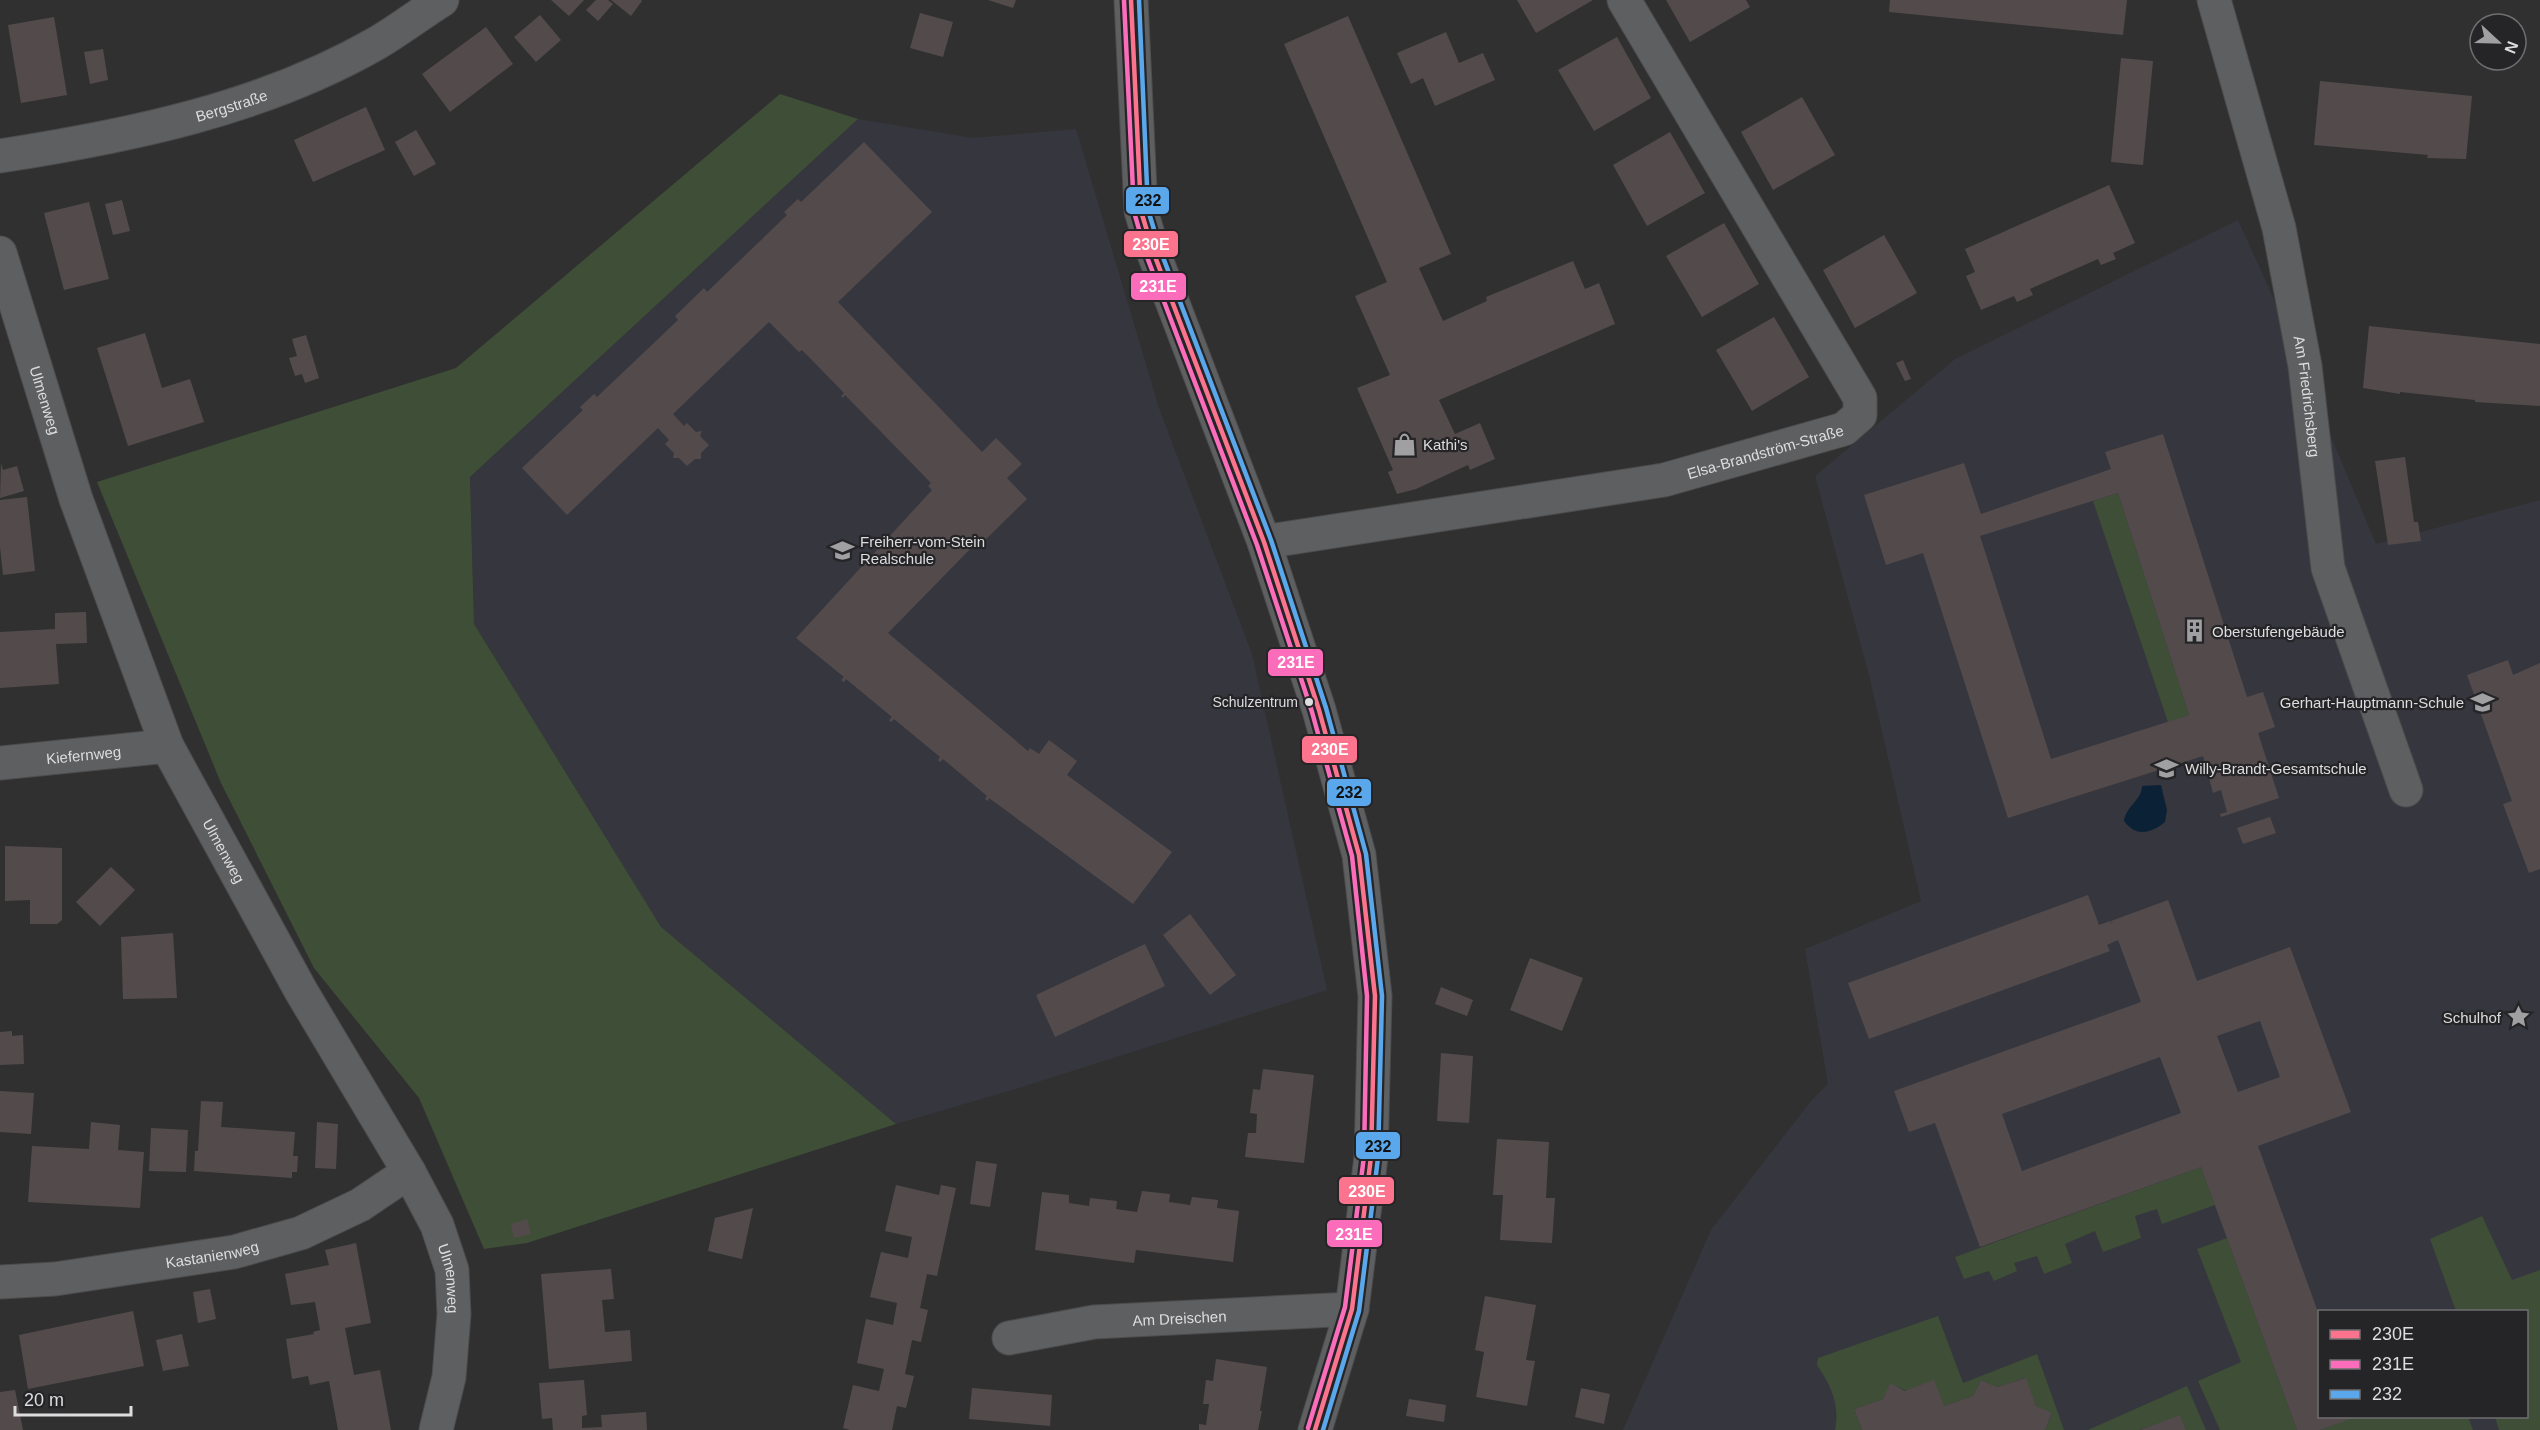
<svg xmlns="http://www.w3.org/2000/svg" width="2540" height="1430" font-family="Arial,sans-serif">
  <rect width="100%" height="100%" fill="#303031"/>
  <g fill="#36363e" fill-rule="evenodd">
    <path d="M858,119l115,19 103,-9 83,279 93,246 75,336 -305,97 -126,37 -235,-196 -187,-304 -4,-147z"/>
    <path d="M2238,220l30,66 108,258 164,-44v930h-917l88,-200 100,-129 17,-17 -23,-135 116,-48 -52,-226 -54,-199 140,-117zM2320,1312h206v104h-206z"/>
  </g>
  <g fill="#3f4e36">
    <path d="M780,94l78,25 -388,358 4,147 187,303 235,197 -369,119 -43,6 -65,-151 -105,-130 -93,-185 -124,-301 359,-114z"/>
    <path d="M2118,493l71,222 -21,7 -75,-221z"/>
    <path d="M2201,1167l14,38 -53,19 -5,-15 -22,7 6,22 -38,14 -8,-21 -30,13 7,19 -28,11 -7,-18 -23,7 3,8 -23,10 -5,-10 -25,8 -9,-22z"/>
    <path d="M2482,1216l30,64 28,-10v160h-41l-4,-13 31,-1v-104l-70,-1 -26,-72z"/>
    <path d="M2227,1238l70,192h-77l-22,-49 43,-19 -44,-113z"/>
    <path d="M1938,1316l25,67 74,-29 27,76h-19l7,-16 -16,-8 -11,-28 -28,9 -16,-7 -8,16 -29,10 -54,-22 -7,15 -29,10 8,21h-27c5,-26 -4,-44 -18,-65l1,-7z"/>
    <path d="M2187,1386l19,44h-20l-6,-14 -41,14h-51z"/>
    <path d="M2357,1416l111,1 5,13h-153z"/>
  </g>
  <path fill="#0b2136" d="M2161,785l6,25 -2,12c-15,12 -29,15 -41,-1 2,-15 18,-21 18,-35z"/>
  <g fill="#534b4b" fill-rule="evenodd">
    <path d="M551,0h33l-15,16z"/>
    <path d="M596,0h12l5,4 -15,17 -12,-11z"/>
    <path d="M611,0h30l1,1 -11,15z"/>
    <path d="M988,0h28l-3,8z"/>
    <path d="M1517,0h76l-57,33z"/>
    <path d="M1666,0h80l4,7 -60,35z"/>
    <path d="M1890,0h237l-4,35 -234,-23z"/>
    <path d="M920,13l33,9 -10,35 -33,-9z"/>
    <path d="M540,15l21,25 -25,22 -22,-25z"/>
    <path d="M1348,16l103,238 -32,14 24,53 44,-20 -1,-4 87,-36 12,28 14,-6 16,41 -176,76 16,34 25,-11 15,36 -25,11 -2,-5 -52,24 -19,5 -9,-22 5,-2 -36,-82 33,-13 -35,-79 32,-14 -103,-238z"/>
    <path d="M54,17l13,78 -46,8 -13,-78z"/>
    <path d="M486,27l27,37 -63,48 -28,-38z"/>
    <path d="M1446,32l13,31 24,-10 12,27 -60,26 -12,-28 -12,6 -14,-31z"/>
    <path d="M1617,37l34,61 -57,33 -36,-61z"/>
    <path d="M103,49l5,31 -18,4 -6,-32z"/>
    <path d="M2121,58l32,3 -10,104 -32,-3z"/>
    <path d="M2320,81l152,15 -6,63 -39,-1 1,-3 -114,-10z"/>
    <path d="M1802,97l33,58 -62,35 -32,-58z"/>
    <path d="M366,107l19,43 -72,32 -19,-42z"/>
    <path d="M416,130l20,34 -22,12 -19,-34z"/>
    <path d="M1670,132l35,61 -58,33 -34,-61z"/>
    <path d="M864,142l68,70 -94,90 144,150 14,-14 26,26 -15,14 20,21 -45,44 -3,-3 -91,93 140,118 2,-3 9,6 10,-14 28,21 -10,14 105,77 -39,52 -144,-106 -1,3 -3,-2 2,-3 -44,-37 -3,3 -2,-2 2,-3 -46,-38 -3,3 -2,-2 3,-3 -46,-38 -2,3 -3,-2 3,-3 -48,-39 136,-148 -4,-4 3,-3 -86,-88 -2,3 -2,-2 3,-3 -42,-43 -3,2 -30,-30 -96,92 11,12 3,-3 9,9 6,-1 -2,5 9,9 -8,8v6h-6l-8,7 -8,-8h-6l1,-5 -9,-9 4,-4 -11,-12 -91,87 -45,-47 61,-58 -3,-3 14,-13 3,3 81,-77 -3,-4 29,-28 3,4 80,-77 -3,-3 14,-13 3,3z"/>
    <path d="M2109,185l26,58 -22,10 3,6 -15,6 -3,-6 -68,30 3,6 -16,7 -3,-6 -33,14 -15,-34 9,-4 -10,-23z"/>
    <path d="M122,200l8,31 -17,4 -8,-31z"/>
    <path d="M89,202l20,77 -45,11 -20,-77z"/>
    <path d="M1724,223l35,61 -57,33 -36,-61z"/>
    <path d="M1884,235l33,58 -62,35 -32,-58z"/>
    <path d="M1774,317l35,60 -57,34 -36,-61z"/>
    <path d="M2369,326l171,18v62l-49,-3 -16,-1v-2l-75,-8v2l-37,-6z"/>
    <path d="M145,333l17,55 28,-9 14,43 -76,24 -31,-98z"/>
    <path d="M306,335l13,43 -14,5 -3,-9 -7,2 -6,-18 8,-2 -5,-17z"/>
    <path d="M1903,360l8,19 -6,2 -9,-18z"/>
    <path d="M2163,434l84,263 16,-5 12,35 -17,6 21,65 -58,19 -1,-3 7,-2 -6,-22 -8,3 -10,-37 -195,62 -85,-265 -37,12 -22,-70 100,-32 17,51 130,-45 -6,-17zM2118,493l71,222 -138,44 -71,-223z"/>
    <path d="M2405,457l9,65h4l3,19 -33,4 -13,-84z"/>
    <path d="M1,463l2,7 14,-4 7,25 -24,7z"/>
    <path d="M27,497l8,74 -32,4 -3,-28v-47z"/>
    <path d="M86,612l1,31 -31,1 3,40 -59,4v-56l55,-3v-16z"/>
    <path d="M2508,660l5,15 27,-12v206l-11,4 -26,-69 9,-3 -45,-126z"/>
    <path d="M2270,817l6,16 -33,11 -6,-16z"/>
    <path d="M5,846l57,2v72l-5,4h-27v-24l-25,1z"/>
    <path d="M111,867l24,23 -35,36 -24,-24z"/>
    <path d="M2088,895l11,30 11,-4 2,3 -1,-3 57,-21 29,81 93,-34 61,165 -93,34 61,169v101l37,1 -36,13h-23l-96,-263 -221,80 -45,-124 -26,9 -15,-41 247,-89 -23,-62 -11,5 3,6 -241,88 -21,-56zM2260,1021l20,56 -42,15 -21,-56zM2160,1057l21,56 -159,58 -20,-57z"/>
    <path d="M1190,914l46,61 -26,20 -47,-60z"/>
    <path d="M173,933l4,65 -54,1 -2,-62z"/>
    <path d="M1145,944l20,42 -110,51 -19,-42z"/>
    <path d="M1530,958l53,20 -21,53 -52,-21z"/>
    <path d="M1441,987l32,13 -6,16 -32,-12z"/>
    <path d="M12,1031v5l11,-1 1,29 -24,1v-33z"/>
    <path d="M1441,1053l32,3 -4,67 -32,-2z"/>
    <path d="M1263,1069l51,6 -10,88 -59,-6 3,-24h8l1,-19 -7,-1 3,-24 7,1z"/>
    <path d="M0,1091l34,2 -3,41 -31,-2z"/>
    <path d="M201,1101l22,1 -2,25 74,5 -2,24h5l-1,16h-5v6l-98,-7 1,-20h3z"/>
    <path d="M91,1122l29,3 -2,25 26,2 -4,56 -112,-6 4,-56 57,3z"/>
    <path d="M317,1122l21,2 -2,45 -21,-1z"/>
    <path d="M151,1128l37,2 -2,42 -37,-1z"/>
    <path d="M1497,1139l52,3 -3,56h9l-3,45 -52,-3 3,-45h-10z"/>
    <path d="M976,1161l21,3 -7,43 -20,-3z"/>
    <path d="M896,1185l43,10 2,-10 15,3 -19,88 -10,-2 -7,34 8,2 -7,32 -9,-2 -7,34 9,2 -8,32 -9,-2 -5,24h-42l-7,-2 10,-43 26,6 5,-22 -27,-6 9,-44 27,6 4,-22 -27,-6 11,-45 27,6 4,-21 -27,-6z"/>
    <path d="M1142,1191l28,3 -1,8 21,3 2,-8 26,3 -1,8 22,3 -6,51 -97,-12 -2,13 -99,-13 7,-58 27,3v8l20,3 1,-8 27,3 -1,8 21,3z"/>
    <path d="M753,1208l-11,51 -34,-8 7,-33z"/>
    <path d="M527,1219l4,15 -17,4 -3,-14z"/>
    <path d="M356,1243l15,80 -26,5 9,47 26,-5 11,60h-53l-9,-49 -19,4 -2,-9 -16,3 -6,-40 28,-5 -1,-2 7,-2 -5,-28 -24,3 -6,-31 44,-9 -4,-15z"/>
    <path d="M611,1269l3,30 -12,1 3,32 25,-2 2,31 -83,8 -8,-95z"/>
    <path d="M210,1289l6,30 -18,4 -5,-31z"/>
    <path d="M1485,1296l51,9 -10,55 9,1 -8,45 -51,-9 8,-45 -9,-2z"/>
    <path d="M133,1311l11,55 -116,23 -9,-54z"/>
    <path d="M182,1334l7,32 -26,5 -7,-31z"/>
    <path d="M1216,1359l51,8 -7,44h2l-4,19h-59v-6l7,1 3,-21h-6l3,-24 7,1z"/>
    <path d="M2026,1378l10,28 16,7 -7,17h-183l-8,-21 29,-10 7,-16 15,8 29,-11 10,26 29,-10 8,-16 16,7z"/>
    <path d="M584,1380l3,35 -5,1v12l20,-1 -1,-12 45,-3 1,18h-94l-1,-12 -10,1 -3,-36z"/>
    <path d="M972,1388l80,7 -2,31 -81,-7z"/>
    <path d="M1581,1388l29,6 -6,30 -29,-7z"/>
    <path d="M15,1390l8,40h-23v-38z"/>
    <path d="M1409,1399l37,6 -2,17 -38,-6z"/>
    <path d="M2180,1415l6,15h-46z"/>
  </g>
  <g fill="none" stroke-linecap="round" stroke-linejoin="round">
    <defs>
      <g id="minor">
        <path d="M1131,0l10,211 13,43 110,288 55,168 40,145 16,141 -4,161 -19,152 -37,121"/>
        <path id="s1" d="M2214,0l65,228 26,138 23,202 78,222"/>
        <path id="s2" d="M0,156c129,-20 262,-47 377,-113 22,-13 43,-29 65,-43"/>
        <path id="s3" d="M0,253l76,246 91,247 134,245 108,181 28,53 15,45 2,44 -5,63 -13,53"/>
        <path id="s4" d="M1264,542l400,-62 180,-51 16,-14v-17l-236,-398"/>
        <path id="s5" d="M0,763l167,-17"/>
        <path id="s6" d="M0,1282l55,-3 179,-27 67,-19 59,-28 49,-33"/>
        <path id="s7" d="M1009,1338l85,-16 258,-13"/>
      </g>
    </defs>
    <use href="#minor" stroke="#4c4c4d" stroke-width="35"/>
    <use href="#minor" stroke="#5e5f60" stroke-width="33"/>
    <defs>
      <path id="bus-1" d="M1131,0l10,211 13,43 110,288 55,168 40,145 16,141 -4,161 -19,152 -37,121"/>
      <path id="bus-2" d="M1124,0l10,212 13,45 110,288 55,167 40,144 15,140 -3,160 -19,151 -37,121"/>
      <path id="bus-3" d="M1139,0l9,210 13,42 110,288 55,168 40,146 16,142 -4,162 -19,153 -36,119"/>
    </defs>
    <use href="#bus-1" stroke="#252528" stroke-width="9"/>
    <use href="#bus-2" stroke="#252528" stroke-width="9"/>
    <use href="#bus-3" stroke="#252528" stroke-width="9"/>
    <use href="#bus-1" stroke="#fc738d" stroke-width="4.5"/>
    <use href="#bus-2" stroke="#fb6dba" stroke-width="4.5"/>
    <use href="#bus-3" stroke="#5aa8eb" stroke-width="4.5"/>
  </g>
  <defs>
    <symbol id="shop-bare" viewBox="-9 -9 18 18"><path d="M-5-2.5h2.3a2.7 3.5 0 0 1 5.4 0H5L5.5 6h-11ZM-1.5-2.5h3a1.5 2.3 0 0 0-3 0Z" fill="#a0a0a2" stroke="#252528" stroke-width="2.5" paint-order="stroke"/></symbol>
    <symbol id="school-bare" viewBox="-9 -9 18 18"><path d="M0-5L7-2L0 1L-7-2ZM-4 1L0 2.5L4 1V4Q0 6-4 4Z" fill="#a0a0a2" stroke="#252528" stroke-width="2.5" paint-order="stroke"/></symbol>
    <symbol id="building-bare" viewBox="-9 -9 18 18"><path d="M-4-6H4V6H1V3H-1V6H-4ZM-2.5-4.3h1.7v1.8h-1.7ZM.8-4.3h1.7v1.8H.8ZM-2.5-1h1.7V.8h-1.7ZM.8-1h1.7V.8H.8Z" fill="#a0a0a2" stroke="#252528" stroke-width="2.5" paint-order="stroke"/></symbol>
    <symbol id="sight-bare" viewBox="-9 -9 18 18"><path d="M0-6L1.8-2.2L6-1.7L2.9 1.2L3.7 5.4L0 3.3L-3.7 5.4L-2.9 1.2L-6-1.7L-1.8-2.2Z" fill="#a0a0a2" stroke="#252528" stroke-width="2.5" paint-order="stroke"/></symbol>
  </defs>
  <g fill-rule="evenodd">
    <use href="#shop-bare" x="1388" y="428" width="33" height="33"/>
    <use href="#school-bare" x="826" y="534" width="33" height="33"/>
    <use href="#building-bare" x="2178" y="614" width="33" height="33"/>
    <use href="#school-bare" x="2466" y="686" width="33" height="33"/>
    <use href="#school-bare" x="2150" y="752" width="33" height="33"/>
    <use href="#sight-bare" x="2502" y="1000" width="33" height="33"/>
  </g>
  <circle fill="#dddddf" stroke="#252528" stroke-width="2" cx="1309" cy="702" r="5"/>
  <g text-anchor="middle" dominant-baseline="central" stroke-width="4.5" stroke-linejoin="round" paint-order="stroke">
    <g font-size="14" fill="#dddddf" stroke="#252528" text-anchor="end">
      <text x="1298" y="702">Schulzentrum</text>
    </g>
    <g font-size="15" fill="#dddddf" stroke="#252528">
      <text stroke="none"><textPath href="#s2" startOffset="237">Bergstraße</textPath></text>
      <text stroke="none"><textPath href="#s1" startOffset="408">Am Friedrichsberg</textPath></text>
      <text stroke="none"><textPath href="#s3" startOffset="154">Ulmenweg</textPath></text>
      <text stroke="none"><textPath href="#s4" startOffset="510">Elsa-Brandström-Straße</textPath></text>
      <text stroke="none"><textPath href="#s5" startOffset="84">Kiefernweg</textPath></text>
      <text stroke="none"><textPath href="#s3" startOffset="640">Ulmenweg</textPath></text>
      <text stroke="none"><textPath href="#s6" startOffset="214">Kastanienweg</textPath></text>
      <text stroke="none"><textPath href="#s3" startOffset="1126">Ulmenweg</textPath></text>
      <text stroke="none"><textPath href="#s7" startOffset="172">Am Dreischen</textPath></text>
    </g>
    <g font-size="15" fill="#dddddf" stroke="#252528" text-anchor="start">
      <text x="1423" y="444">Kathi's</text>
      <text x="860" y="541">Freiherr-vom-Stein<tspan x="860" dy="17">Realschule</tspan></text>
      <text x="2212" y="631">Oberstufengebäude</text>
      <text x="2464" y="702" text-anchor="end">Gerhart-Hauptmann-Schule</text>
      <text x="2185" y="768">Willy-Brandt-Gesamtschule</text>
      <text x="2501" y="1017" text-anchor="end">Schulhof</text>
    </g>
  </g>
  <g stroke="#252528" stroke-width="2">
    <rect x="1125" y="186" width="45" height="29" rx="6" fill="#5aa8eb"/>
    <rect x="1123" y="230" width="56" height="28" rx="6" fill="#fc738d"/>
    <rect x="1130" y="272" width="57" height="29" rx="6" fill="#fb6dba"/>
    <rect x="1267" y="648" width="57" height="29" rx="6" fill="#fb6dba"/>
    <rect x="1301" y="735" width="57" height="29" rx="6" fill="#fc738d"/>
    <rect x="1326" y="778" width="46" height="29" rx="6" fill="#5aa8eb"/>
    <rect x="1355" y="1131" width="46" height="29" rx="6" fill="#5aa8eb"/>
    <rect x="1338" y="1176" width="57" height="29" rx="6" fill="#fc738d"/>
    <rect x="1326" y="1219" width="57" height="29" rx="6" fill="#fb6dba"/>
  </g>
  <g font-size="16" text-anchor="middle" font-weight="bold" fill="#fff">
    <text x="1151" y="250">230E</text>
    <text x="1158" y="292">231E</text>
    <text x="1296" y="668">231E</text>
    <text x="1330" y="755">230E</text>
    <text x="1367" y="1197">230E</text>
    <text x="1354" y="1240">231E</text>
  </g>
  <g font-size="16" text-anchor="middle" font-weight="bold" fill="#111">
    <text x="1148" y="206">232</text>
    <text x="1349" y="798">232</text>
    <text x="1378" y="1152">232</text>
  </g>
  <rect x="2318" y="1310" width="210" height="108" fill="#252528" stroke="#6f6f71" stroke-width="1.5"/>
  <rect x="2330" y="1330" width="30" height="9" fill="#fc738d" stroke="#6f6f71" stroke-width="1.5"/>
  <text x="2372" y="1340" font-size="18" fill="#dddddf">230E</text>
  <rect x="2330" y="1360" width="30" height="9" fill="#fb6dba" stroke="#6f6f71" stroke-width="1.5"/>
  <text x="2372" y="1370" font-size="18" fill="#dddddf">231E</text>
  <rect x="2330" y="1390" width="30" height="9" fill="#5aa8eb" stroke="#6f6f71" stroke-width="1.5"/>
  <text x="2372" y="1400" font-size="18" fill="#dddddf">232</text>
  <g transform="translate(2498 42) rotate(112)"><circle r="28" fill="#252528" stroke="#6f6f71" stroke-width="1.5"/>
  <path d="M0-4.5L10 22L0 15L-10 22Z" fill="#a0a0a2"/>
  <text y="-9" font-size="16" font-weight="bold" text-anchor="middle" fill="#dddddf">N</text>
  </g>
  <path d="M15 1406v9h116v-9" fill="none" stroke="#dddddf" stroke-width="3"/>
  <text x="24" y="1406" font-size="18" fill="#dddddf" stroke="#252528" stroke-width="4.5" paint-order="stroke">20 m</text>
</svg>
